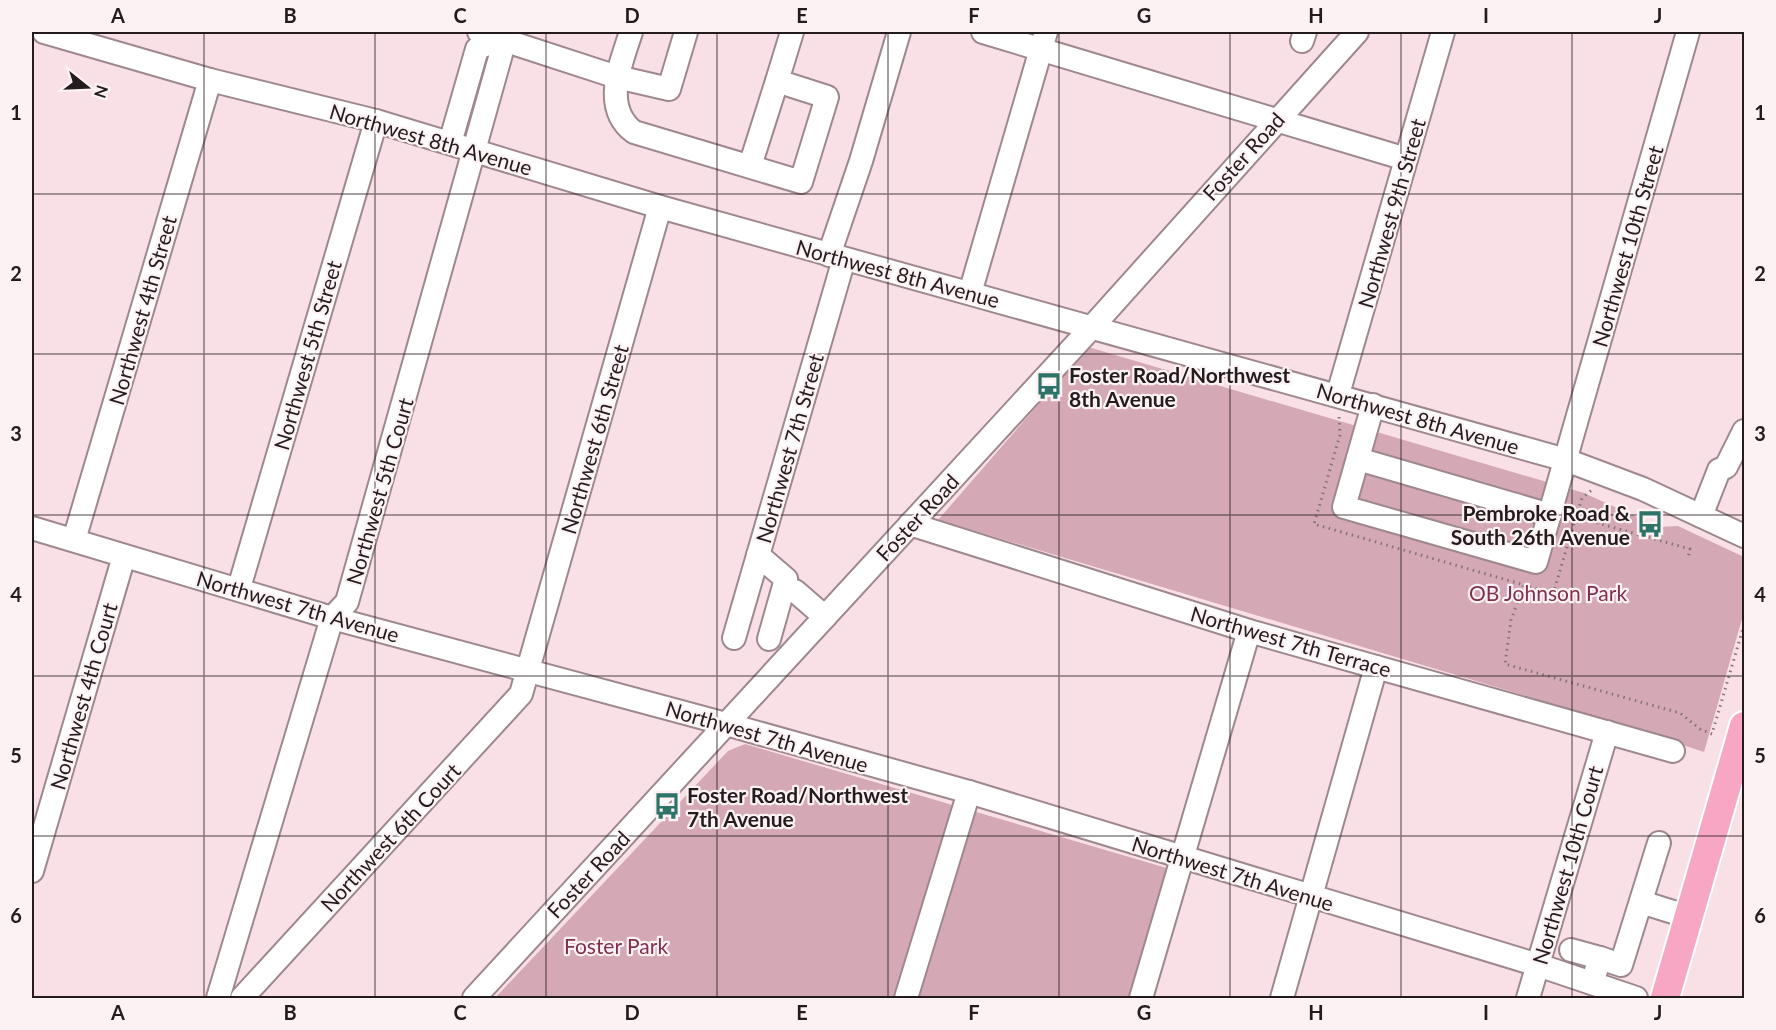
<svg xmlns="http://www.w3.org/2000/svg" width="1776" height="1030" font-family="Lato,sans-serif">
  <rect width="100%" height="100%" fill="#f9e0e7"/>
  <g fill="#d4a8b4">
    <path d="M1088,347l496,146 75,34 19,-1 66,31v55l-40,140 -91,-30 -675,-202z"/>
    <path d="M745,744l425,125 -39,129h-636l233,-247z"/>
  </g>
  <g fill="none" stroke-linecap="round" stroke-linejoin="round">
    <defs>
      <g id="minor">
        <path d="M44,32l166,48 166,41 284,86 906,253 77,29 101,47"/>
        <path d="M479,32l138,45 52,12 17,-57"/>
        <path d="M631,32c-10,32 -30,75 3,100l167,50 26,-85 -50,-16 15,-49"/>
        <path d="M983,32l423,127"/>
        <path d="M1302,41l3,-9"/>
        <path d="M450,143l27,-94 15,-8 2,-5"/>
        <path d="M750,166l27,-85"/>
        <path d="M829,255l32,-94 38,-129"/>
        <path d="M970,293l76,-261"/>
        <path d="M1338,394l105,-362"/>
        <path d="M1373,405l-29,102 192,55 152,-530"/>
        <path d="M1358,459l192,56"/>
        <path d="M1701,516l18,-46 7,-3 18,-36"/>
        <path d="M910,524l339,107 424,120"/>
        <path d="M32,528l300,90 394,106 243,68 569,173 98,33"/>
        <path d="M74,540l136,-460"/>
        <path d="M758,555l28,24 -17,60"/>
        <path d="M239,588l137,-467"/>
        <path d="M795,591l30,26"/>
        <path d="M734,638l110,-379"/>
        <path d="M32,871l92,-315"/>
        <path d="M1641,902l48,15"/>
        <path d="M1571,950l29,8"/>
        <path d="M1592,983l8,-25 21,7 38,-122"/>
        <path d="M218,998l114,-380 15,-16 154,-548 -9,-13"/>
        <path d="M242,998l279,-304 139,-487"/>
        <path d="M474,998l618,-671 265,-295"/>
        <path d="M906,998l63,-206"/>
        <path d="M1141,998l108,-367"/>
        <path d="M1282,998l94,-331"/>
        <path d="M1528,998l79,-266"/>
      </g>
      <path id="major" d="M1665,998l79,-272"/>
    </defs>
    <use href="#minor" stroke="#9e888e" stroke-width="26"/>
    <use href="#major" stroke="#fff" stroke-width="32"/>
    <g stroke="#847479" stroke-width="3" stroke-dasharray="1.5 4.5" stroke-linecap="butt">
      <path d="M1339,417l1,18 -26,89 210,61 -13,35 -6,44 175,49 20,16 12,5 32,-109"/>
      <path d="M1576,517l6,-19 11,-9"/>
      <path d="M1524,585l29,9 23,-77 114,32 -2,9"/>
    </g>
    <use href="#minor" stroke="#fff" stroke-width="22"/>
    <use href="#major" stroke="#f7a7c4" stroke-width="28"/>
  </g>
  <path fill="none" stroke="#241b1e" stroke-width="1.5" stroke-opacity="0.55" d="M204,32v966M375,32v966M546,32v966M717,32v966M888,32v966M1059,32v966M1230,32v966M1401,32v966M1572,32v966M32,194h1712M32,354h1712M32,515h1712M32,676h1712M32,836h1712"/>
  <defs>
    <symbol id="bus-bare" viewBox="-9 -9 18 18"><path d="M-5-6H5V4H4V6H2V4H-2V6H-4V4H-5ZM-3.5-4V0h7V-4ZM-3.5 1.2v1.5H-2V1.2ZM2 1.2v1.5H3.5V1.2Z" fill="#2e7367" stroke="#fcf2f4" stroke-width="2.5" paint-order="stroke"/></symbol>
  </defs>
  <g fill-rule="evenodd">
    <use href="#bus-bare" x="1030" y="367" width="38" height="38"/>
    <use href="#bus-bare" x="1631" y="505" width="38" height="38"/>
    <use href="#bus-bare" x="648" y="787" width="38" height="38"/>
  </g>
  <g text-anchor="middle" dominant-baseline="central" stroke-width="4.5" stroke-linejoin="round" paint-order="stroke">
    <g font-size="21" fill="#241b1e" stroke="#fcf2f4">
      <text transform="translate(431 139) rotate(16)">Northwest 8th Avenue</text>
      <text transform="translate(1243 156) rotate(-48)">Foster Road</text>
      <text transform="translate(1391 213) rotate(-74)">Northwest 9th Street</text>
      <text transform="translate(1627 246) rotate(-74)">Northwest 10th Street</text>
      <text transform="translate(898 273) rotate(15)">Northwest 8th Avenue</text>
      <text transform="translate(142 310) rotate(-74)">Northwest 4th Street</text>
      <text transform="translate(307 355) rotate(-74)">Northwest 5th Street</text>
      <text transform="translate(1418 418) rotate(16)">Northwest 8th Avenue</text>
      <text transform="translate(594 439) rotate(-74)">Northwest 6th Street</text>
      <text transform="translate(789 448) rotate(-74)">Northwest 7th Street</text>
      <text transform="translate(379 491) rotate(-74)">Northwest 5th Court</text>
      <text transform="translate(917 517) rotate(-47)">Foster Road</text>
      <text transform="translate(298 606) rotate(16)">Northwest 7th Avenue</text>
      <text transform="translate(1291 641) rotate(16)">Northwest 7th Terrace</text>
      <text transform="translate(83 696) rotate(-74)">Northwest 4th Court</text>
      <text transform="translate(767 736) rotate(16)">Northwest 7th Avenue</text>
      <text transform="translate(390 837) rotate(-47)">Northwest 6th Court</text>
      <text transform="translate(1567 865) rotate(-74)">Northwest 10th Court</text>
      <text transform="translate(1233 873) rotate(17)">Northwest 7th Avenue</text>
      <text transform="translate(588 874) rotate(-47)">Foster Road</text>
    </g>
    <g font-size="21" font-weight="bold" fill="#241b1e" stroke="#fcf2f4" text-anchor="start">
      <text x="1069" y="374">Foster Road/Northwest<tspan x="1069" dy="24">8th Avenue</tspan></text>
      <text x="1630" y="512" text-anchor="end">Pembroke Road &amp;<tspan x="1630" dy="24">South 26th Avenue</tspan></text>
      <text x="687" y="794">Foster Road/Northwest<tspan x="687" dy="24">7th Avenue</tspan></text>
    </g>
    <g font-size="21" fill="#822f4f" stroke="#fcf2f4">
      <text x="1548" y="592">OB Johnson Park</text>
      <text x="616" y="945">Foster Park</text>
    </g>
  </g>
  <rect width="1776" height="1030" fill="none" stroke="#fcf2f4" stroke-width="66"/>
  <g transform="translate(87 87) rotate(108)" stroke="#fcf2f4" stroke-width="4.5" paint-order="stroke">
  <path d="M0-4.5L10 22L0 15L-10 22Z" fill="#241b1e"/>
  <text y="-9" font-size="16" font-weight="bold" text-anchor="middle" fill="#241b1e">N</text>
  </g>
  <rect x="33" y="33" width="1710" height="964" fill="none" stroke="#241b1e" stroke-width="2"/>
  <g font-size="20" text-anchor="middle" font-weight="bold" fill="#241b1e">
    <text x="118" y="23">A</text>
    <text x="290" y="23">B</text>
    <text x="460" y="23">C</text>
    <text x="632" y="23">D</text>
    <text x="802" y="23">E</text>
    <text x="974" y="23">F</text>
    <text x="1144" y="23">G</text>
    <text x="1316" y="23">H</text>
    <text x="1486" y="23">I</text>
    <text x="1658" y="23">J</text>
    <text x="16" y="120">1</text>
    <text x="1760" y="120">1</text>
    <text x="16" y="281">2</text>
    <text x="1760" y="281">2</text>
    <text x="16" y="441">3</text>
    <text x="1760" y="441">3</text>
    <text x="16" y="602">4</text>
    <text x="1760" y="602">4</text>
    <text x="16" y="763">5</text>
    <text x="1760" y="763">5</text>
    <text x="16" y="923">6</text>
    <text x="1760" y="923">6</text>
    <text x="118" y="1020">A</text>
    <text x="290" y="1020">B</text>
    <text x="460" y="1020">C</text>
    <text x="632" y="1020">D</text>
    <text x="802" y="1020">E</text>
    <text x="974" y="1020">F</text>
    <text x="1144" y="1020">G</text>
    <text x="1316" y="1020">H</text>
    <text x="1486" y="1020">I</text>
    <text x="1658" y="1020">J</text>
  </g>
</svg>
